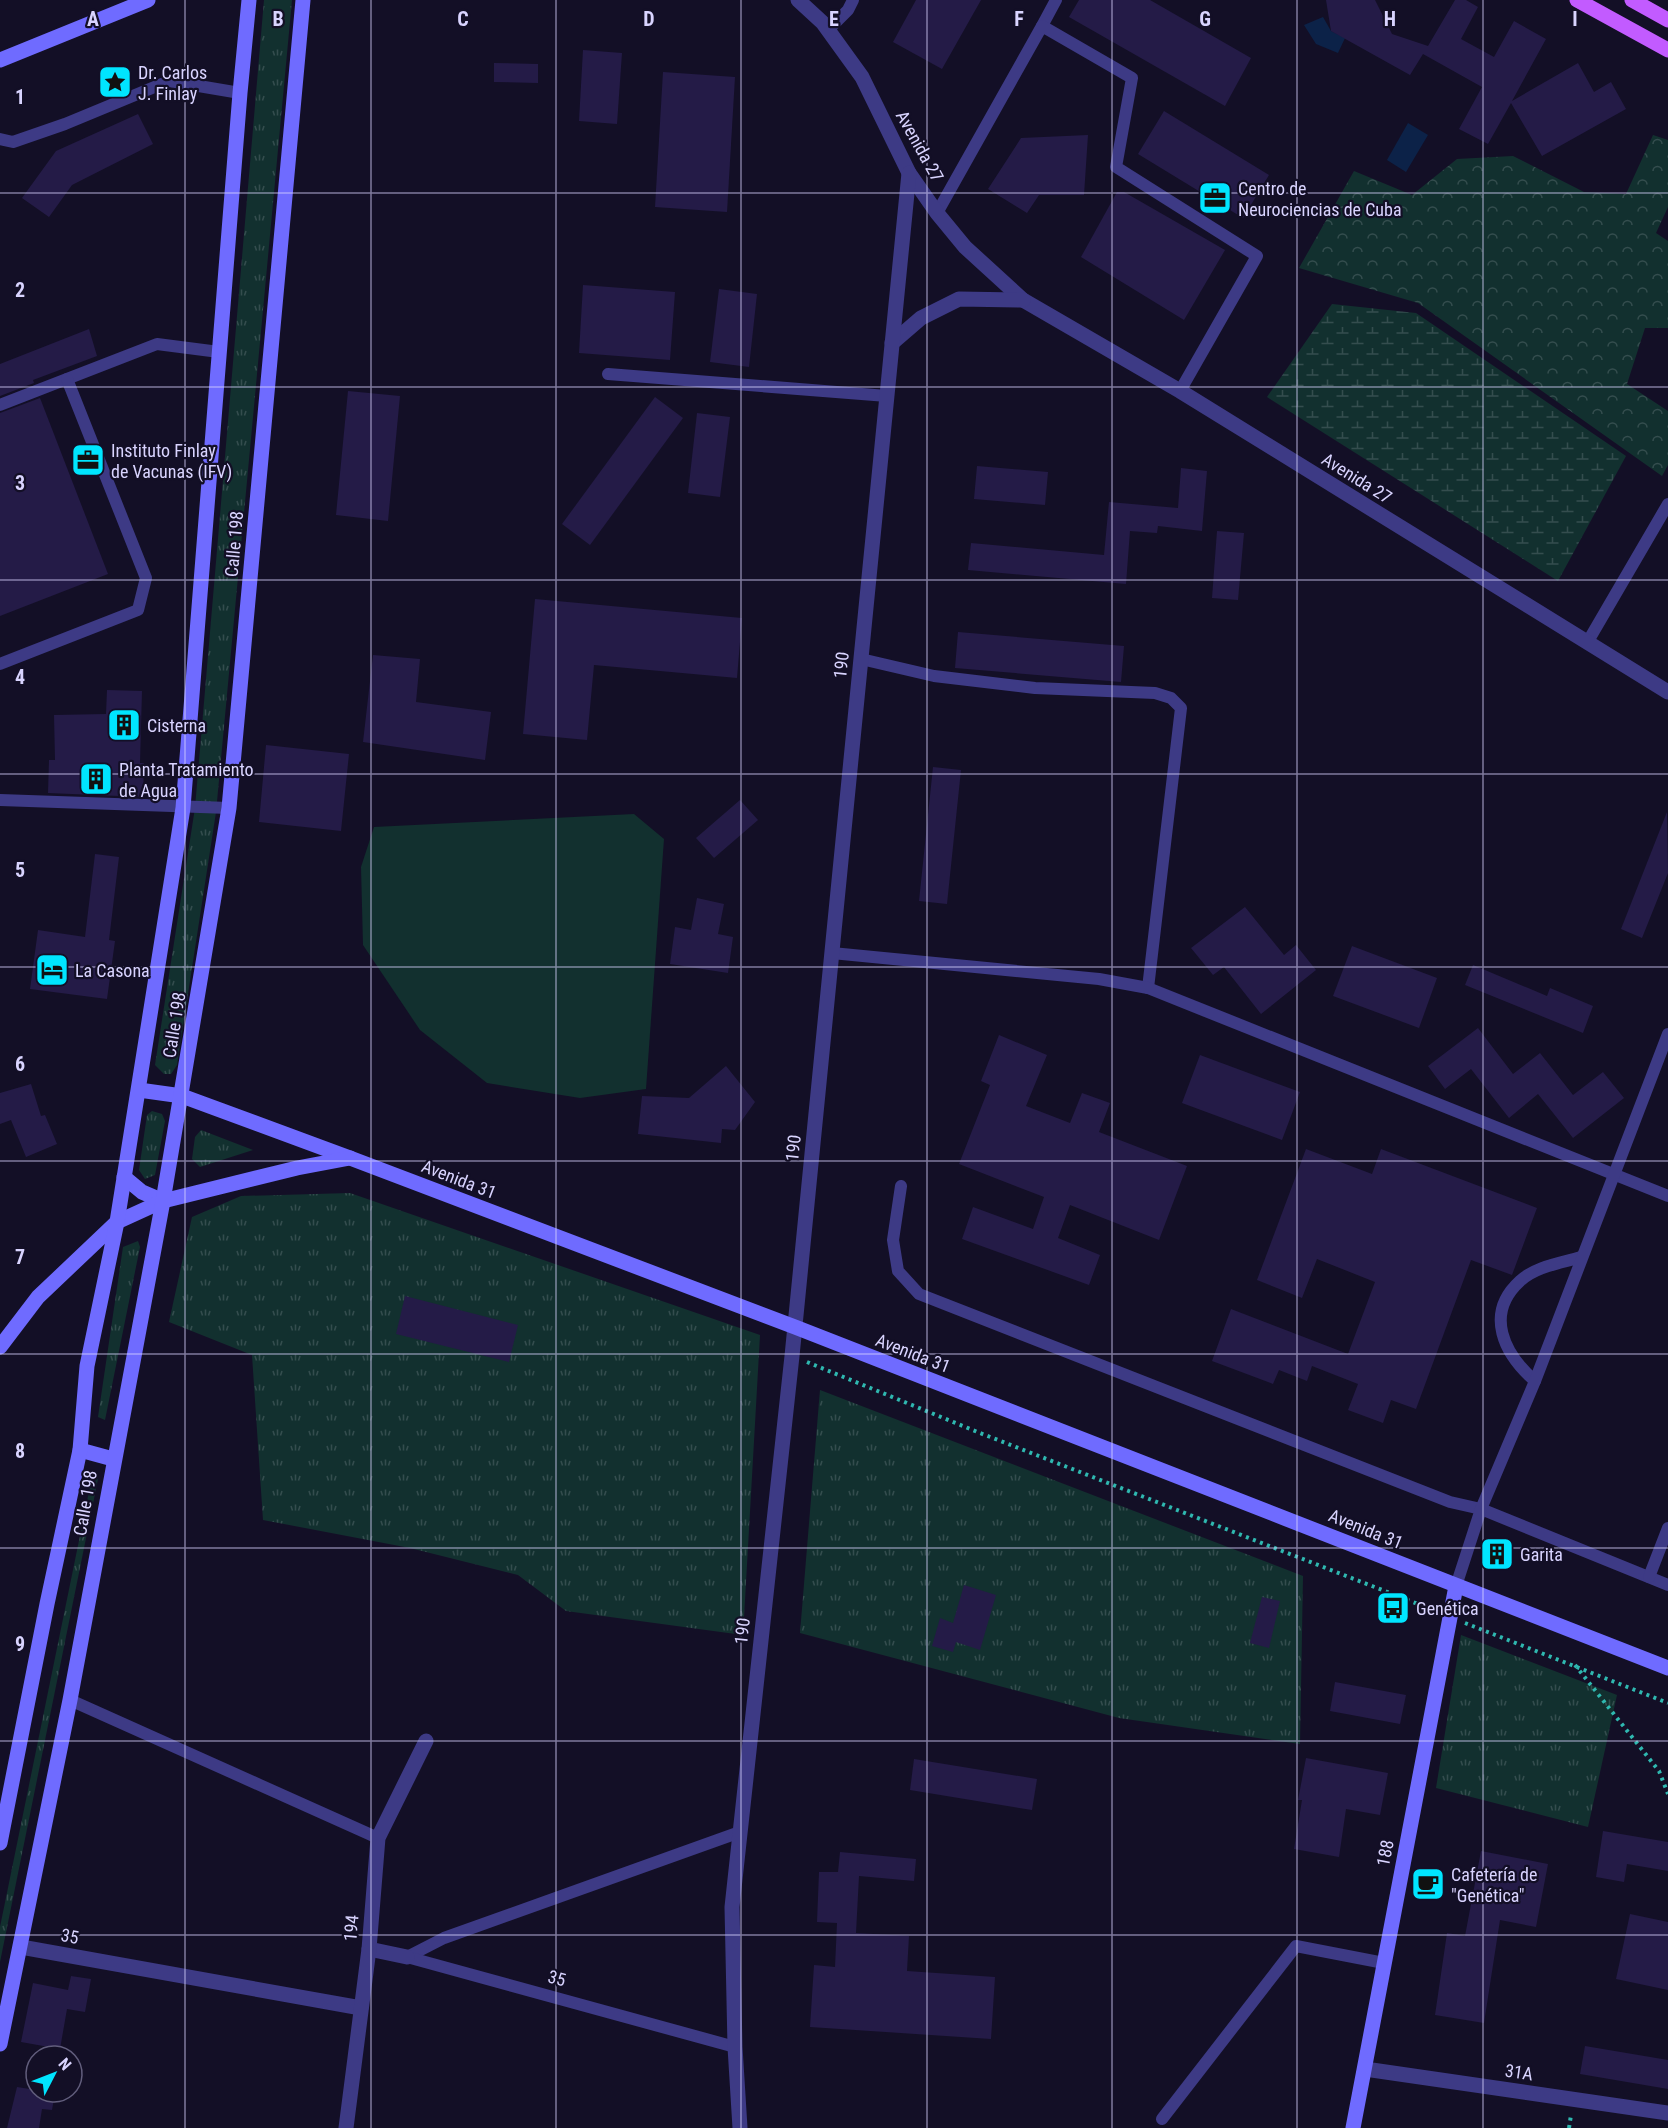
<svg xmlns="http://www.w3.org/2000/svg" width="1668" height="2128" font-family="'Roboto Condensed',sans-serif">
  <defs>
    <pattern id="grass-tufts" width="24" height="20" patternUnits="userSpaceOnUse" patternTransform="scale(1.5)"><rect width="24" height="20" fill="#12302f"/><path d="M3 7l-1-3M5 7V3M7 7l1-3M15 17l-1-3M17 17v-4M19 17l1-3" fill="none" stroke="#344d4e"/></pattern>
    <pattern id="forest-crowns" width="20" height="18" patternUnits="userSpaceOnUse" patternTransform="scale(1.5)"><rect width="20" height="18" fill="#12302f"/><path d="M2 6a3 3 0 1 1 6 0M12 15a3 3 0 1 1 6 0" fill="none" stroke="#344d4e"/></pattern>
    <pattern id="wetland-marsh" width="20" height="14" patternUnits="userSpaceOnUse" patternTransform="scale(1.5)"><rect width="20" height="14" fill="#12302f"/><path d="M1 5h8M5 5V1M11 12h8M15 12V8" fill="none" stroke="#344d4e"/></pattern>
  </defs>
  <rect width="100%" height="100%" fill="#130f26"/>
  <g fill="url(#grass-tufts)">
    <path d="M264,0h28l-76,812 -39,253 -6,9h-7l-9,-9 40,-257z"/>
    <path d="M152,1111l10,3 3,7 -10,54 -10,4 -6,-9 8,-55z"/>
    <path d="M201,1130l52,20 -53,17 -8,-8 3,-22z"/>
    <path d="M350,1193l410,142 -17,300 -177,-24 -48,-36 -108,-27 -147,-28 -11,-165 -83,-33 23,-105 49,-21z"/>
    <path d="M138,1241l2,6 -35,173 -7,-3 25,-170z"/>
    <path d="M820,1390l483,186 -3,168 -181,-26 -319,-85z"/>
    <path d="M92,1477l6,2 -98,483v-35z"/>
    <path d="M1461,1635l156,60 -29,132 -152,-39z"/>
  </g>
  <path fill="url(#forest-crowns)" d="M1653,135l15,5v67l-12,26 12,8v87h-23l-18,56 41,27v54l-6,11 -244,-173 -119,-35 55,-97 58,24 45,-36 56,-3 71,36 42,2z"/>
  <path fill="url(#wetland-marsh)" d="M1332,304l84,9 210,143 -68,125 -291,-184z"/>
  <path fill="#12302f" d="M634,814l30,25 -18,250 -66,9 -93,-15 -67,-53 -57,-85 -2,-78 13,-40z"/>
  <g fill="#0c2248">
    <path d="M1323,17l8,14 14,7 -7,15 -22,-9 -12,-19z"/>
    <path d="M1408,123l20,12 -22,37 -19,-12z"/>
  </g>
  <g fill="#241b47">
    <path d="M916,0h65l-39,69 -49,-27z"/>
    <path d="M1079,0h71l101,58 -26,48 -156,-89z"/>
    <path d="M1326,0h49l17,34 36,12 27,-46h11l12,7 -17,32 33,18 20,-36 32,18 -34,62 66,-38 16,29 17,-10 15,27 -84,47 -31,-53 -23,41 -29,-15 23,-42 -59,-33 -13,21 -79,-44z"/>
    <path d="M583,50l39,3 -5,71 -38,-3z"/>
    <path d="M494,63l44,1v19l-44,-1z"/>
    <path d="M663,72l72,5 -8,135 -72,-5z"/>
    <path d="M1164,111l105,64 -26,43 -105,-64z"/>
    <path d="M138,114l15,30 -81,41 -23,32 -27,-19 34,-47z"/>
    <path d="M1088,135l-4,60h-45l-12,18 -39,-24 33,-51z"/>
    <path d="M1117,192h7l101,58 -41,70 -103,-63z"/>
    <path d="M583,285l92,7 -5,68 -91,-7z"/>
    <path d="M719,289l38,5 -8,73 -39,-5z"/>
    <path d="M89,329l8,27 -64,24 1,3 -34,13v-32z"/>
    <path d="M348,391l52,5 -12,125 -52,-6z"/>
    <path d="M655,397l28,21 -93,127 -28,-21z"/>
    <path d="M40,398l68,176 -108,42v-203z"/>
    <path d="M697,413l33,4 -10,80 -32,-4z"/>
    <path d="M977,466l71,6 -3,33 -71,-6z"/>
    <path d="M1181,468l26,3 -5,60 -44,-5 -1,7 -27,-2 -4,53 -158,-14 3,-27 133,12 5,-53 69,6z"/>
    <path d="M1217,531l27,2 -6,67 -26,-2z"/>
    <path d="M535,599l207,19 -5,60 -143,-13 -7,75 -64,-6z"/>
    <path d="M958,632l166,14 -3,36 -166,-14z"/>
    <path d="M373,655l47,4 -4,43 75,10 -6,48 -122,-18z"/>
    <path d="M107,690l35,1 -2,72h4l-1,34 -95,-4 1,-33h6l-1,-45 52,-1z"/>
    <path d="M266,745l83,9 -8,77 -82,-9z"/>
    <path d="M933,767l28,3 -14,134 -28,-3z"/>
    <path d="M740,800l18,20 -44,38 -18,-20z"/>
    <path d="M1667,812l1,61 -26,65 -21,-9z"/>
    <path d="M95,854l24,3 -10,83 6,1 -8,58 -77,-10 8,-59 47,7z"/>
    <path d="M697,898l27,6 -6,30 15,3 -5,36 -58,-9 5,-37 16,3z"/>
    <path d="M1245,907l39,48 12,-10 20,25 -55,44 -37,-47 -11,8 -22,-27z"/>
    <path d="M1352,946l85,32 -18,50 -86,-32z"/>
    <path d="M1473,965l74,31 3,-8 43,18 -10,27 -118,-48z"/>
    <path d="M1478,1028l35,46 27,-21 33,42 30,-23 21,26 -51,40 -35,-44 -29,24 -38,-49 -26,20 -17,-23z"/>
    <path d="M999,1035l48,20 -21,51 44,17 12,-30 28,10 -11,29 88,34 -28,74 -89,-35 -12,33 42,17 -11,30 -127,-46 11,-32 60,22 11,-32 -85,-33 31,-79 -9,-4z"/>
    <path d="M1200,1055l100,37 -18,48 -100,-37z"/>
    <path d="M726,1066l29,36 -20,28 -13,-1 -1,14 -83,-9 4,-38 47,2z"/>
    <path d="M31,1084l10,32 4,-1 12,29 -31,13 -15,-37 -11,4v-31z"/>
    <path d="M1306,1149l66,25 9,-25 156,59 -25,67 -41,-15 -55,149 -25,-9 -8,23 -35,-13 10,-26 -46,-18 -5,15 -28,-11 -6,14 -61,-23 19,-52 117,45 27,-72 -58,-23 -15,39 -45,-18z"/>
    <path d="M405,1296l113,29 -9,37 -113,-28z"/>
    <path d="M1488,1540l25,10 -6,17 -26,-10z"/>
    <path d="M964,1585l32,10 -16,55 -24,-8 -3,10 -21,-6 8,-28 13,5z"/>
    <path d="M1262,1597l18,4 -11,47 -19,-5z"/>
    <path d="M1335,1682l71,13 -6,29 -70,-13z"/>
    <path d="M1306,1758l82,15 -8,42 -34,-6 -7,48 -45,-8 8,-49h-4z"/>
    <path d="M914,1759l123,20 -5,31 -122,-20z"/>
    <path d="M1603,1831l65,11v29l-41,-7 -3,18 -28,-5z"/>
    <path d="M1481,1851l67,13 -12,63 -36,-7 -16,103 -49,-8 12,-82 18,3z"/>
    <path d="M840,1852l76,7 -2,22 -55,-5 -3,57 53,3 -2,35 88,6 -4,62 -181,-12 4,-62 21,2 2,-44 -20,-1 2,-50h19z"/>
    <path d="M1630,1914l38,8v68l-52,-11z"/>
    <path d="M71,1976l20,3 -6,33 -18,-3 -7,40 -39,-7 12,-59 35,7z"/>
    <path d="M1585,2046l83,14v29l-88,-15z"/>
    <path d="M17,2087l38,6 -3,17 -10,-1 -3,19h-32z"/>
  </g>
  <g fill="none" stroke-linecap="round" stroke-linejoin="round">
    <g stroke="#2fb8b0" stroke-width="4" stroke-dasharray="3 4.5" stroke-linecap="butt">
      <path d="M807,1362l173,71 456,178"/>
      <path d="M1465,1623l203,80"/>
      <path d="M1575,1665l84,106 9,23"/>
      <path d="M1569,2128l2,-13"/>
    </g>
    <g stroke="#3d3a85" stroke-width="12">
      <path d="M1042,26l14,-26"/>
      <path d="M828,30l20,-20 5,-10"/>
      <path d="M0,139l13,3 52,-18 104,-43 71,12"/>
      <path d="M937,213l105,-187 90,52 -16,89 141,89 -77,135"/>
      <path d="M608,374l279,22"/>
      <path d="M0,405l157,-61 62,8"/>
      <path d="M1587,643l81,-139"/>
      <path d="M861,659l73,17 101,12 120,5 16,5 10,10 -33,280"/>
      <path d="M0,664l138,-54 8,-32 -79,-199"/>
      <path d="M0,800l229,8"/>
      <path d="M832,953l267,26 49,9 520,208"/>
      <path d="M901,1186l-8,54 5,31 21,23 531,208 31,7 187,76"/>
      <path d="M1535,1381c-31,-27 -51,-67 -15,-100 16,-15 42,-18 61,-24"/>
      <path d="M1649,1577l19,-49"/>
      <path d="M1456,1586l25,-77 54,-128 133,-347"/>
      <path d="M70,1700l308,138"/>
      <path d="M407,1957l37,-19 296,-106"/>
      <path d="M407,1957l328,90"/>
      <path d="M1162,2119l134,-173 88,17"/>
    </g>
    <g stroke="#3d3a85" stroke-width="15">
      <path d="M798,0l25,23 39,54 47,96 28,40 28,34 58,53 157,91 488,301"/>
      <path d="M892,343l29,-25 38,-19 64,1"/>
      <path d="M21,1947l340,61"/>
      <path d="M369,1949l38,8"/>
      <path d="M1365,2069l303,44"/>
      <path d="M346,2128l23,-179 9,-111 48,-97"/>
      <path d="M740,2128l-5,-81 -3,-140 60,-551 117,-1183"/>
    </g>
    <g stroke="#6f6bff" stroke-width="15">
      <path d="M0,60l148,-60"/>
      <path d="M139,1090l43,6 168,62 445,169 873,341"/>
      <path d="M124,1177l18,15 21,9"/>
      <path d="M0,1347l38,-50 79,-75 46,-21 134,-33 53,-10"/>
      <path d="M80,1450l33,9"/>
      <path d="M0,1843l47,-239 33,-154 7,-84 30,-144 66,-414 57,-715 9,-93"/>
      <path d="M0,2044l70,-344 93,-499 66,-393 74,-808"/>
      <path d="M1353,2128l103,-542"/>
    </g>
    <g stroke="#c25bff" stroke-width="15">
      <path d="M1577,0l91,50"/>
      <path d="M1632,0l36,20"/>
    </g>
  </g>
  <path fill="none" stroke="#d9d4ff" stroke-width="1.5" stroke-opacity="0.55" d="M185,0v2128M371,0v2128M556,0v2128M741,0v2128M927,0v2128M1112,0v2128M1297,0v2128M1483,0v2128M0,193h1668M0,387h1668M0,580h1668M0,774h1668M0,967h1668M0,1161h1668M0,1354h1668M0,1548h1668M0,1741h1668M0,1935h1668"/>
  <defs>
    <symbol id="sight-square" viewBox="-11 -11 22 22"><rect x="-9" y="-9" width="18" height="18" rx="4" fill="#00e5ff" stroke="#130f26"/><path d="M0-6L1.8-2.2L6-1.7L2.9 1.2L3.7 5.4L0 3.3L-3.7 5.4L-2.9 1.2L-6-1.7L-1.8-2.2Z" fill="#111"/></symbol>
    <symbol id="office-square" viewBox="-11 -11 22 22"><rect x="-9" y="-9" width="18" height="18" rx="4" fill="#00e5ff" stroke="#130f26"/><path d="M-6-3h4V-5.5h4V-3h4V5H-6ZM-1-4.5V-3h2v-1.5ZM-6 0V1H6V0Z" fill="#111"/></symbol>
    <symbol id="building-square" viewBox="-11 -11 22 22"><rect x="-9" y="-9" width="18" height="18" rx="4" fill="#00e5ff" stroke="#130f26"/><path d="M-4-6H4V6H1V3H-1V6H-4ZM-2.5-4.3h1.7v1.8h-1.7ZM.8-4.3h1.7v1.8H.8ZM-2.5-1h1.7V.8h-1.7ZM.8-1h1.7V.8H.8Z" fill="#111"/></symbol>
    <symbol id="hotel-square" viewBox="-11 -11 22 22"><rect x="-9" y="-9" width="18" height="18" rx="4" fill="#00e5ff" stroke="#130f26"/><path d="M-6-4.5h1.5V1H6V5H4.5V3h-9V5H-6ZM-4 0a1.8 1.8 0 1 1 3.6 0ZM.5 0V-2.5h3Q6-2.5 6 0Z" fill="#111"/></symbol>
    <symbol id="bus-square" viewBox="-11 -11 22 22"><rect x="-9" y="-9" width="18" height="18" rx="4" fill="#00e5ff" stroke="#130f26"/><path d="M-5-6H5V4H4V6H2V4H-2V6H-4V4H-5ZM-3.5-4V0h7V-4ZM-3.5 1.2v1.5H-2V1.2ZM2 1.2v1.5H3.5V1.2Z" fill="#111"/></symbol>
    <symbol id="cafe-square" viewBox="-11 -11 22 22"><rect x="-9" y="-9" width="18" height="18" rx="4" fill="#00e5ff" stroke="#130f26"/><path d="M-5.5-4.5H6V0H3Q3 3.5 0 3.5H-2.5Q-5.5 3.5-5.5 0ZM3-3.2v2h1.7v-2ZM-6 4.5H4V6H-6Z" fill="#111"/></symbol>
  </defs>
  <g fill-rule="evenodd">
    <use href="#sight-square" x="96" y="63" width="38" height="38"/>
    <use href="#office-square" x="1196" y="179" width="38" height="38"/>
    <use href="#office-square" x="69" y="441" width="38" height="38"/>
    <use href="#building-square" x="105" y="706" width="38" height="38"/>
    <use href="#building-square" x="77" y="760" width="38" height="38"/>
    <use href="#hotel-square" x="33" y="951" width="38" height="38"/>
    <use href="#building-square" x="1478" y="1535" width="38" height="38"/>
    <use href="#bus-square" x="1374" y="1589" width="38" height="38"/>
    <use href="#cafe-square" x="1409" y="1865" width="38" height="38"/>
  </g>
  <g text-anchor="middle" dominant-baseline="central" stroke-width="4.5" stroke-linejoin="round" paint-order="stroke">
    <g font-size="18" fill="#d9d4ff" stroke="#130f26" text-anchor="start">
      <text x="138" y="72">Dr. Carlos<tspan x="138" dy="21">J. Finlay</tspan></text>
      <text x="1238" y="188">Centro de<tspan x="1238" dy="21">Neurociencias de Cuba</tspan></text>
      <text x="111" y="450">Instituto Finlay<tspan x="111" dy="21">de Vacunas (IFV)</tspan></text>
      <text x="147" y="725">Cisterna</text>
      <text x="119" y="769">Planta Tratamiento<tspan x="119" dy="21">de Agua</tspan></text>
      <text x="75" y="970">La Casona</text>
      <text x="1520" y="1554">Garita</text>
      <text x="1416" y="1608">Genética</text>
      <text x="1451" y="1874">Cafetería de<tspan x="1451" dy="21">"Genética"</tspan></text>
    </g>
    <g font-size="18" fill="#d9d4ff" stroke="#130f26">
      <text transform="translate(920 146) rotate(61)">Avenida 27</text>
      <text transform="translate(1357 478) rotate(32)">Avenida 27</text>
      <text transform="translate(234 544) rotate(-85)">Calle 198</text>
      <text transform="translate(841 665) rotate(-84)">190</text>
      <text transform="translate(174 1025) rotate(-81)">Calle 198</text>
      <text transform="translate(793 1148) rotate(-84)">190</text>
      <text transform="translate(459 1179) rotate(21)">Avenida 31</text>
      <text transform="translate(913 1353) rotate(21)">Avenida 31</text>
      <text transform="translate(85 1503) rotate(-80)">Calle 198</text>
      <text transform="translate(1366 1529) rotate(22)">Avenida 31</text>
      <text transform="translate(742 1631) rotate(-84)">190</text>
      <text transform="translate(1385 1853) rotate(-79)">188</text>
      <text transform="translate(351 1928) rotate(-85)">194</text>
      <text transform="translate(70 1936) rotate(10)">35</text>
      <text transform="translate(557 1978) rotate(15)">35</text>
      <text transform="translate(1519 2072) rotate(8)">31A</text>
    </g>
  </g>
  <g font-size="20" text-anchor="middle" font-weight="bold" fill="#d9d4ff" stroke="#130f26" stroke-width="4.5" stroke-linejoin="round" paint-order="stroke">
    <text x="93" y="26">A</text>
    <text x="278" y="26">B</text>
    <text x="463" y="26">C</text>
    <text x="649" y="26">D</text>
    <text x="834" y="26">E</text>
    <text x="1019" y="26">F</text>
    <text x="1205" y="26">G</text>
    <text x="1390" y="26">H</text>
    <text x="1575" y="26">I</text>
    <text x="20" y="104">1</text>
    <text x="20" y="297">2</text>
    <text x="20" y="490">3</text>
    <text x="20" y="684">4</text>
    <text x="20" y="877">5</text>
    <text x="20" y="1071">6</text>
    <text x="20" y="1264">7</text>
    <text x="20" y="1458">8</text>
    <text x="20" y="1651">9</text>
  </g>
  <g transform="translate(54 2074) rotate(48)"><circle r="28" fill="#130f26" stroke="#625e7d" stroke-width="1.5"/>
  <path d="M0-4.5L10 22L0 15L-10 22Z" fill="#00e5ff"/>
  <text y="-9" font-size="16" font-weight="bold" text-anchor="middle" fill="#d9d4ff">N</text>
  </g>
</svg>
